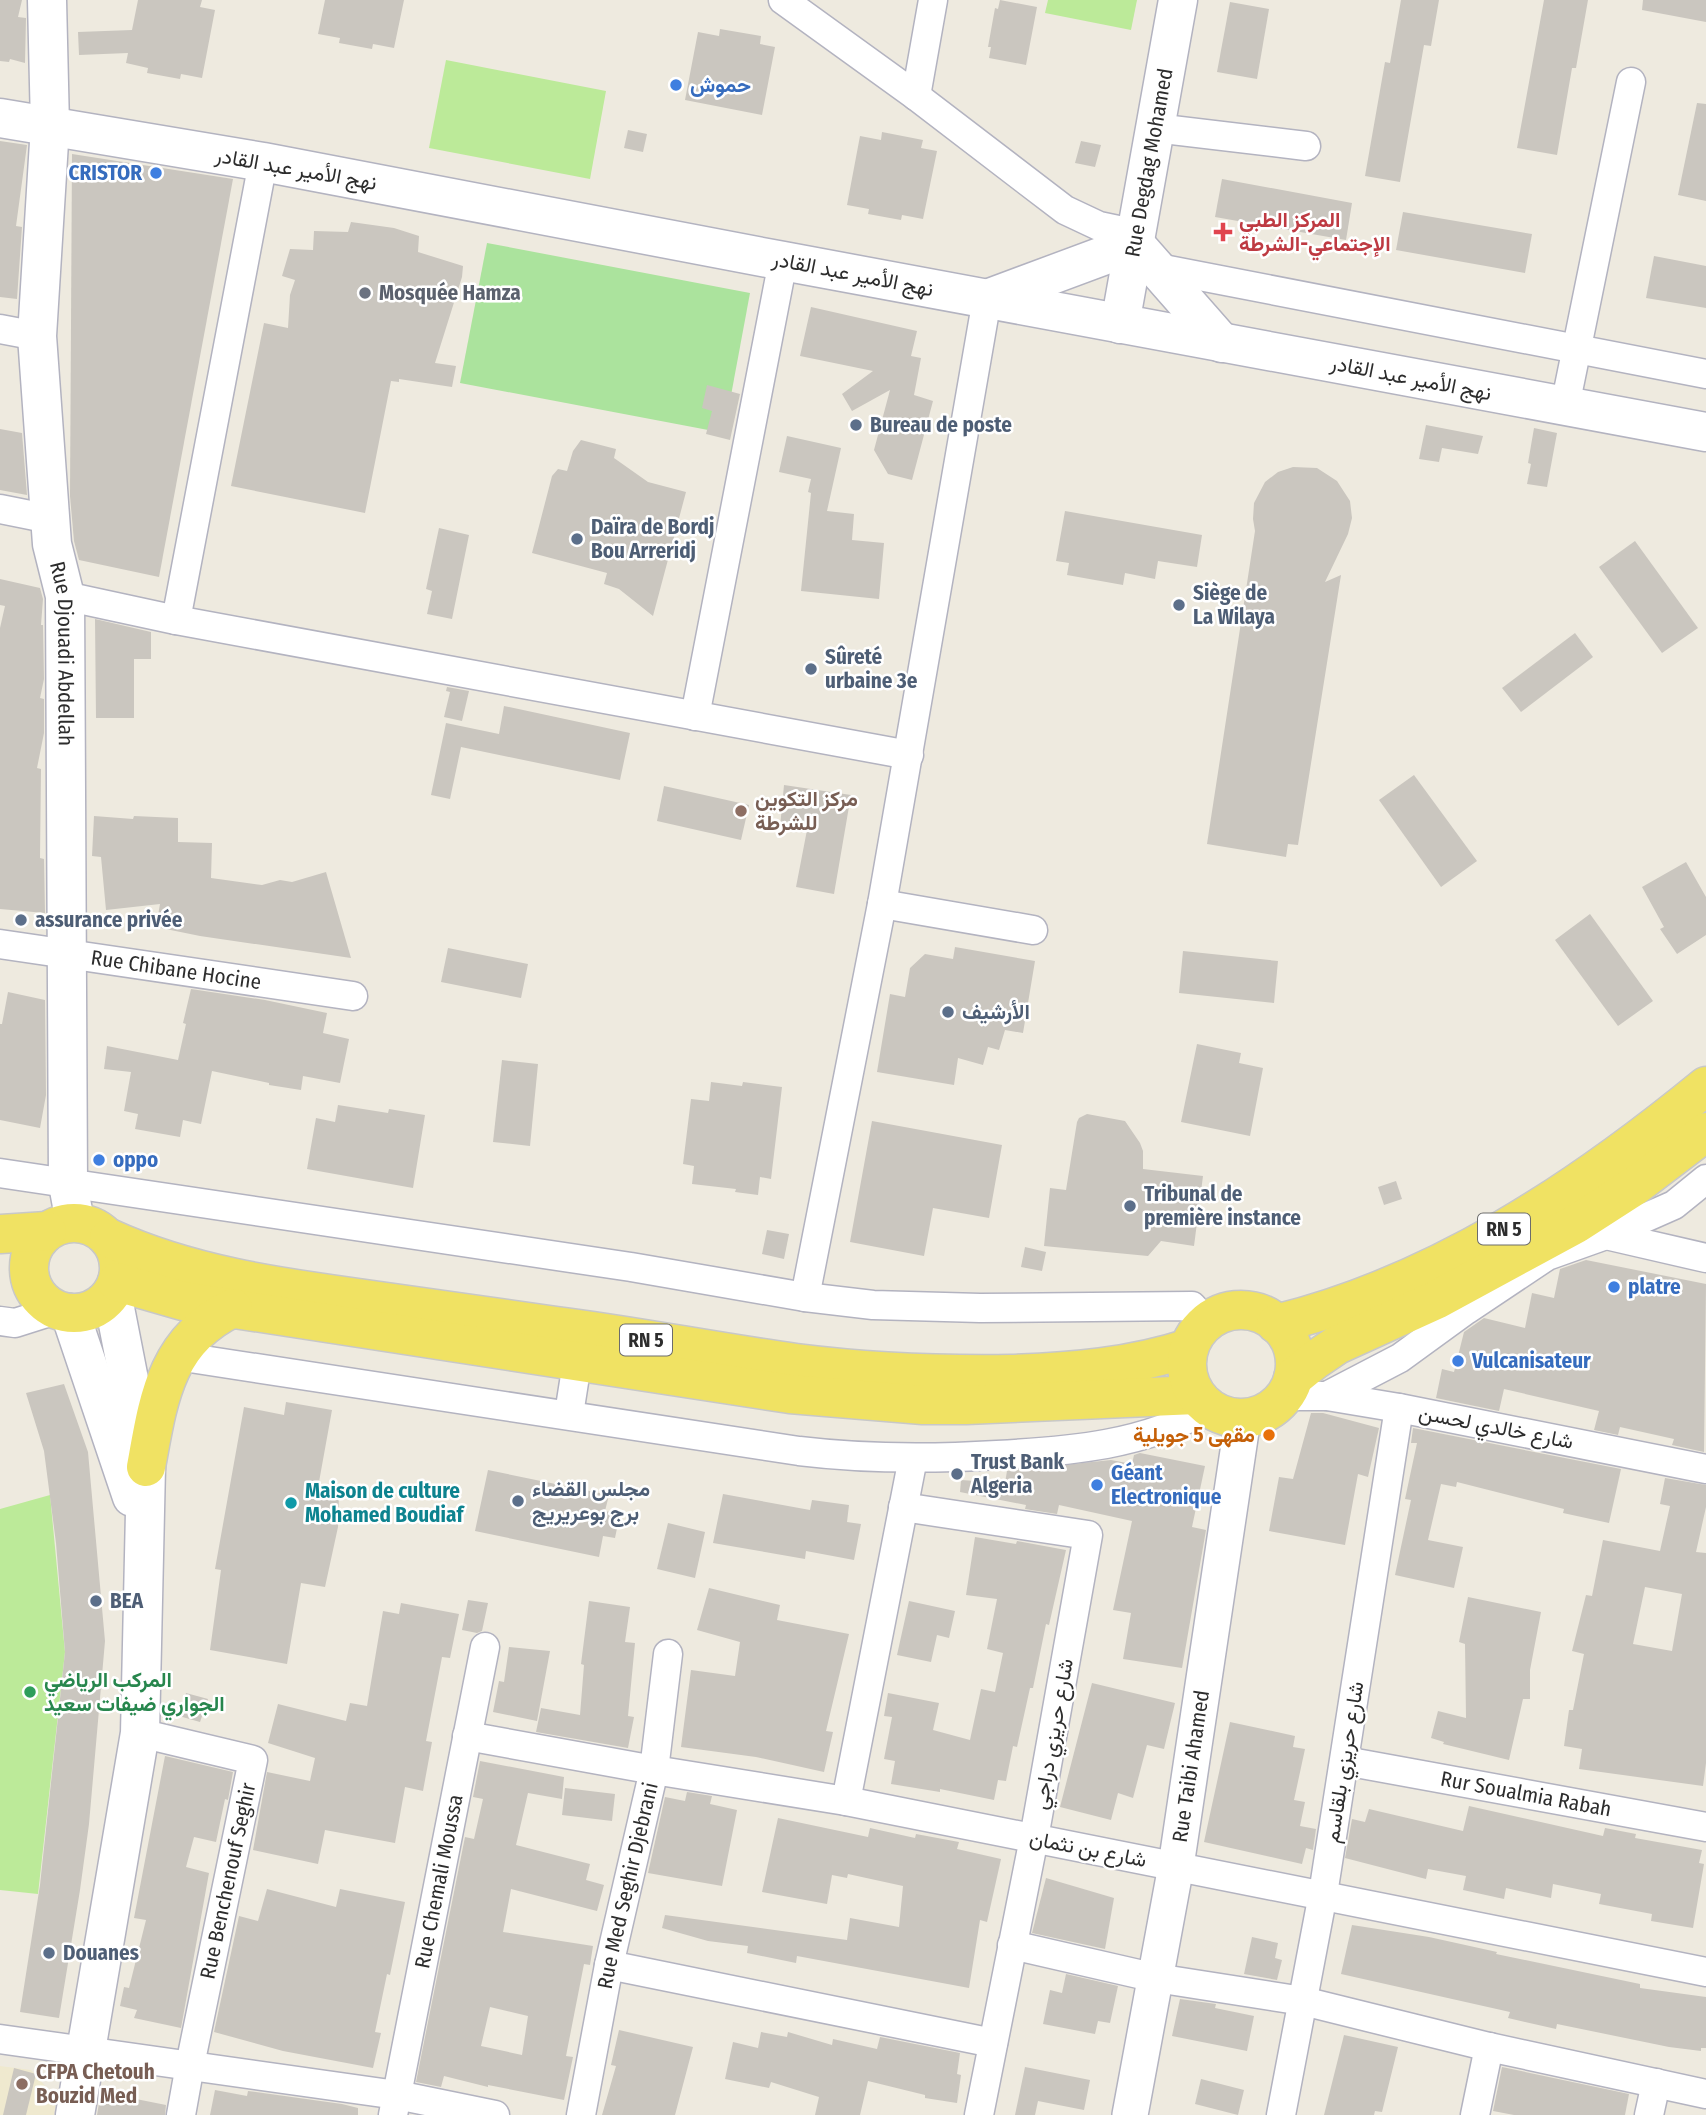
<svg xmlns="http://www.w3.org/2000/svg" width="1706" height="2115" font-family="'Fira Sans Condensed',Vazirmatn,sans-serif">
  <rect width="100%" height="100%" fill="#eeeadf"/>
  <path fill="#efe9cf" d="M0,2066l31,4 25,28 -2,17h-54z"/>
  <path fill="#abe39d" d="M487,243l263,50 -26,140 -264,-50z"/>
  <g fill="#bcea99">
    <path d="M1048,0h89l-6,30 -86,-17z"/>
    <path d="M446,60l160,31 -16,88 -161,-31z"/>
    <path d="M50,1495l15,157 -27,242 -38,-4v-381z"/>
  </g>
  <g fill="#cac6bf" fill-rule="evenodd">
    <path d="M0,0h22l-4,17 8,1 -1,45 -15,-4 -1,3 -9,-1z"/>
    <path d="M138,0h64l-2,7 15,3 -13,68 -21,-4 -1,5 -33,-6 1,-5 -22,-5 2,-10 -49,2 -1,-23 54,-2z"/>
    <path d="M325,0h79l-10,48 -21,-4 -1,5 -33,-6 1,-5 -22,-4z"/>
    <path d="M1000,0l37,7 -11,58 -37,-7 2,-11h-3l7,-39 3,1z"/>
    <path d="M1401,0h38l-8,46 -7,-1 -24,137 -35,-6 20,-114 5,1z"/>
    <path d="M1544,0h44l-12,68h-4l-15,87 -40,-7z"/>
    <path d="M1643,0h63v22l-64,-12z"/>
    <path d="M1230,2l39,7 -12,70 -40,-7z"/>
    <path d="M720,29l41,7 -1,8 15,3 -13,68 -77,-15 13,-68 21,4z"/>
    <path d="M1697,103l9,1v97l-28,-6z"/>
    <path d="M628,130l19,4 -4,18 -19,-4z"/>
    <path d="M882,132l41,8 -2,8 16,3 -14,68 -21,-4 -1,5 -33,-6 1,-5 -22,-4 13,-69 21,4z"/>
    <path d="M0,141l27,4 -11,81 6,1 -5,72 -17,-2z"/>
    <path d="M1081,141l20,4 -6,22 -20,-4z"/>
    <path d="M72,154l161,25 -74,398 -80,-17 -5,-19 -4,-45z"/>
    <path d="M1222,179l130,24 -6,37 -131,-23z"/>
    <path d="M1403,212l129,22 -7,39 -129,-23z"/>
    <path d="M351,222l43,6 25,8 -1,16 45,14 -1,11 -27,86 21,3 -4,21 -53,-8v3l-8,-1 -26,132 -134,-27 33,-163 24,5 2,-33 5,-15 -13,-4 8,-27 23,1 1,-19 34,1z"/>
    <path d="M1654,256l52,10v42l-60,-10z"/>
    <path d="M811,307l106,24 -6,25 10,2 -7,37 19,6 -21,79 -24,-6 -14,-24 16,-60 -38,21 -10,-17 31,-23 -73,-15z"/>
    <path d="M707,385l33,9 -10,46 -24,-6 6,-23 -10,-3z"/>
    <path d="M1426,425l57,11 -5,18 -36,-6 -3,14 -20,-3z"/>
    <path d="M1534,428l23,5 -10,54 -20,-3 4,-20 -3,-1z"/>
    <path d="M0,429l22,4 5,62 -27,-5z"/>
    <path d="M787,436l54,12 -14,63 27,3 -2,26 32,3 -5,56 -78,-8 10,-98 -3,-1 3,-13 -32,-7z"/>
    <path d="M581,440l35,9 -2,9 34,24 38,10 -33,124 -34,-27 -15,-5 3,-11 -75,-20 20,-77 6,-7 9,2 6,-20z"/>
    <path d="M1293,467l24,1 20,13 13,20 2,17 -4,16 -23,48 16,-7 -43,270 -10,-1 -2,13 -79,-13 48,-313 -2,-12 1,-16 11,-21 13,-10z"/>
    <path d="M1065,511l137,24 -5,32 -39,-6 -3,18 -30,-6 -2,12 -56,-10 2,-12 -13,-2z"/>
    <path d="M439,528l30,7 -17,84 -25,-5 5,-23 -6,-2z"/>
    <path d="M1635,541l63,87 -36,25 -63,-86z"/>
    <path d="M0,579l40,9 3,11 -2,26h2l1,54 -4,19 4,1v34l-7,35 4,1 -1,89 4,1 1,54 -45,-4v-281l5,-22 -5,-1z"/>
    <path d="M95,619l56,13v27h-17v59h-38z"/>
    <path d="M1575,633l18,24 -72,55 -19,-24z"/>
    <path d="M447,687l22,4 -7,30 -18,-4 6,-25 -4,-1z"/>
    <path d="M504,706l126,27 -10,47 -159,-33 -11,52 -19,-4 15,-72 53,11z"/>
    <path d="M1414,775l63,86 -36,26 -62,-87z"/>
    <path d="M784,785l67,10 -17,99 -38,-7 11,-57 -27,-3z"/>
    <path d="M664,786l85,19 -8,35 -84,-19z"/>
    <path d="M94,816l39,3 1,-3 44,2v24l34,1 -1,35 51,7 18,-5 12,2 34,-10 25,86 -151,-22 -44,-9 4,-23 -54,6 -5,-53 -9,-1z"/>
    <path d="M1686,862l20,35v38l-29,19 -17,-25 4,-2 -22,-40z"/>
    <path d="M1590,914l63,87 -35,25 -63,-86z"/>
    <path d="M955,947l80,14 -12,72 -18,-3 -6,20 -11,-3 -5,18 -25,-7 -4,27 -77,-13 13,-78 15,3 5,-29 15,-14 28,5z"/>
    <path d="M448,948l80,16 -7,34 -80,-16z"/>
    <path d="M1183,951l95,10 -4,42 -95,-10z"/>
    <path d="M191,989l74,11 62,13 -4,20 26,6 -9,44 -37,-7 -2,14 -32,-5v-2l-57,-12 -11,53 -18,-4 -3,17 -45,-8 3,-15 -14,-3 7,-39 -27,-3 3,-23 71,14 8,-36 -3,-1z"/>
    <path d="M8,992l37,8 1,95 -6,33 -40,-8v-96h2z"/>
    <path d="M1197,1044l44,9 -2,10 24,5 -13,68 -69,-14z"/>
    <path d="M502,1060l36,4 -8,82 -37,-4z"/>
    <path d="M711,1082l31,4 1,-4 39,5 -11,92 -11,-2 -2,18 -23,-3 1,-3 -44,-5 2,-18 -11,-2 8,-65 18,2z"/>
    <path d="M338,1105l50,8 1,-4 36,6 -12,73 -106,-19 9,-51 19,4z"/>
    <path d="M1087,1114l38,7 15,22 3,8v18l60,7 -9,70 -33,-5 -13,15 -104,-10 6,-58 16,2 11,-68 2,-4z"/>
    <path d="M872,1121l130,24 -13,73 -56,-10 -9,48 -74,-14z"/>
    <path d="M1396,1181l6,18 -18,6 -6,-18z"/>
    <path d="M767,1230l22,4 -5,25 -22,-5z"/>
    <path d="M1025,1247l21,5 -4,19 -21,-4z"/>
    <path d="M1586,1260l120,24 -2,168 -32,-7 2,-6 -54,-12 -2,8 -24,-5 5,-19 -95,-22 -5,22 -63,-13 6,-29 12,3 10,-40 20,-14 41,10 7,-35 22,5 6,-29z"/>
    <path d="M64,1384l24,68 17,189 -16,183 -9,66 -21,128 -39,-6 20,-127 25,-233 -9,-109 -12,-92 -18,-58z"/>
    <path d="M286,1402l46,8 -15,83 22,1 -1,33 -13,60 -24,-4 -14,81 -77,-14 11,-80 -6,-1 29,-162 40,8z"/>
    <path d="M1311,1413h12l56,15 -11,49 -10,-3 -13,71 -76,-14 10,-54 14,2z"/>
    <path d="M1413,1428l208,41 -12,54 -46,-10 1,-4 -107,-27 -1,5 -15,-3 -13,56 35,7 -9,41 -59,-13 16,-75 -6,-1 12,-56h-6z"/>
    <path d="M1140,1453l65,13 -13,61 14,3 -24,138 -59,-9 8,-46 -18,-3 19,-89 -73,-16 -2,9 -32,-5 1,-4 -66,-13 1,-12 44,3 2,-12 104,-11 21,4 2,-9z"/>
    <path d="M488,1470l121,25 -4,16 15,3 -5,24 -12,-2 -4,21 -124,-26z"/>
    <path d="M1665,1478l41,7v22l-10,45 10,1v210l-3,23 -124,-17 3,-20 -18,-3 5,-36h4l11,-56 -12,-3 14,-56 6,1 11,-56 57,11 10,-45 -10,-2zM1645,1587l37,7 -10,57 -39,-7z"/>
    <path d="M723,1494l87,16 2,-10 37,5 -2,17 14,2 -7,36 -48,-9 -1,8 -92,-16z"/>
    <path d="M668,1523l37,9 -10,46 -38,-9z"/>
    <path d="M975,1537l41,7 1,-3 49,9 -17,75 -3,-1 -13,64h-3l-13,59 -4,-1 -7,35 -8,-1 -4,20 -54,-11v3l-49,-8 4,-23 -11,-2 8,-42 -8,-1 4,-23 51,10 -6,27 37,10 11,-51 14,3 8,-39 -16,-4 10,-50 -31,-4z"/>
    <path d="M709,1588l71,17 -3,15 72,14 -23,97 7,1 -9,40 -68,-15 -75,-10 10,-77 44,6 5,-34 -43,-12z"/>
    <path d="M1468,1597l73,15 -11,58v29h-7l-14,61 -66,-16 1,-2 -13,-4 7,-27 28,7 -1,-74 -6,-2z"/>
    <path d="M468,1600l20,3 -6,28 -5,2 -15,-3z"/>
    <path d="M589,1601l41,6 -5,35 10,1 -7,73 6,1 -6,31 -92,-16 5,-24 39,7 4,-50 -3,-1z"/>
    <path d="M909,1601l46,10 -6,27 -12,-3 -6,27 -34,-7z"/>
    <path d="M401,1603l58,11 -9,44 -8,-1 -16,84 6,1 -9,49 -18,-4 -10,56 -70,-13 -7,34 -65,-14 14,-78 43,9 5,-23 -47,-15 10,-39 68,17 4,-18 17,3 16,-95 16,3z"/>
    <path d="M509,1647l41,4 -13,70 -44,-9 6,-31 5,1z"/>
    <path d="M1092,1683l83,20 -11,46 -17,-4 -14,53 -15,-5 -7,27 -51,-13z"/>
    <path d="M186,1693l22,6 -8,23 -21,-6z"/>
    <path d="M1230,1722l65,14 -2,11 12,2 -11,51 11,2 -5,24 16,3 -3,21 -7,-2 -4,16 -98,-22z"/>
    <path d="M165,1756l68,16 -5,28 -3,-1 -9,43 -22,-5 -8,30 23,6 -28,155 -47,-10 3,-8 -17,-4 4,-19 5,1 17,-68 -12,-2z"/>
    <path d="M480,1761l84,16 -2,22 -34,-6 -12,52 74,19 -4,16 18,5 -7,26 -86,-22 -8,43 90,14 -3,19 -6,-1 -18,92 7,1 -9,43 -76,-15v2l-44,-11 -3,11 -25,-5 49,-245 9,2 9,-40 -10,-2zM490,2007l38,9 -6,39 -41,-9z"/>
    <path d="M565,1788l50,6 -3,27 -50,-6z"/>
    <path d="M687,1792l25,4 -2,8 27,6 -15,76 -74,-13 17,-76 20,4z"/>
    <path d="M1469,1806l134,30 2,-8 31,6 -1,4 67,12 -3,13 5,1 -11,64 -42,-7 1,-7 -53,-10 2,-10 -48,-10 -2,14 -45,-10 -2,11 -41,-9 3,-14 -38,-7 -2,10 -81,-21 7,-39 13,3 4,-13 94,22z"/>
    <path d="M778,1818l90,19 2,-9 45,10 1,-4 43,8 -2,7 44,10 -14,63 -7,-2 -11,68 -172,-32 -1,7 -49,-10 1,-7 -40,-5 -46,-13 3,-13 182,25 3,-22 49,9 4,-41 -55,-12 -1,4 -15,-3 -5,29 -65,-12z"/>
    <path d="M1046,1878l68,20 -9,51 -73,-16z"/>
    <path d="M267,1889l69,18 4,-18 65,13 -15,73 -3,-1 -12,58 6,1 -8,35 -90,-17 -69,-19 25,-116 19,5z"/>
    <path d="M1352,1925l77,12 68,15 -1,2 144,30v4l66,9v51h-5v3l-32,-4 -112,-23 -1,5 -48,-11 2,-6 -169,-38z"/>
    <path d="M1252,1937l26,6 -3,15 7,2 -5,20 -33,-6z"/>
    <path d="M1066,1974l52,12 -8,37 -12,-2 -3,13 -52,-10 7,-34 12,3z"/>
    <path d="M1180,1999l36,5 -1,4 39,8 -7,35 -75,-15z"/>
    <path d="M619,2030l74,17 -18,68h-73l14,-49 -5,-1z"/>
    <path d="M761,2032l26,5 1,-5 44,13 1,-6 44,10 3,-12 80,16 -3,21 4,1 -4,28 -32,-5v-3l-57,-14 -8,34h-45l4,-18 -48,-15 -2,6 -44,-9 8,-37 25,6z"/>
    <path d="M1344,2035l54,12 -16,65 -7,-1 -1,4h-50z"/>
    <path d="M1025,2067l65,13 -6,30 -46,-9 -3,14h-20z"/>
    <path d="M1502,2067l127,27 -4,21h-111l-21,-4z"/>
    <path d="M14,2068l22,6 -10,41h-23z"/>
    <path d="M1201,2079l43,11 -6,25 -43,-11z"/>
    <path d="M215,2090l32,6 1,-5 94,13 16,4v7h-148z"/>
    <path d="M101,2092l65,13 -1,10h-68z"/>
  </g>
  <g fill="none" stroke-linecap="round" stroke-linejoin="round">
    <defs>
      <g id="minor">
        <path d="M783,0l133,96 149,114 34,16 38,8"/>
        <path d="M916,96l17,-96"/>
        <path d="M1155,128l151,18"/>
        <path d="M1153,267l553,107"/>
        <path d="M0,329l37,7"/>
        <path d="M1565,406l66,-324"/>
        <path d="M0,509l50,10"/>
        <path d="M65,596l111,24 733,135"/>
        <path d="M176,620l87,-458"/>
        <path d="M695,716l88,-455"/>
        <path d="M882,904l151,26"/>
        <path id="s1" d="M0,944l353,52"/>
        <path d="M0,1173l631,94 174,30 68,8 107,3 212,-2 15,16"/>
        <path d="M1606,1235l100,23"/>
        <path d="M805,1297l77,-393 105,-605"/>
        <path d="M0,1321l15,2 41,-13"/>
        <path d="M177,1356l622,95c66,8 132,8 198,4 76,-4 145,-10 213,-47"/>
        <path d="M1285,1396h42l72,12 307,61"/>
        <path d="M1327,1396l73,-38 66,-48 81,-54 59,-21 68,-30 32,-26"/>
        <path d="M569,1414l8,-51"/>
        <path d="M903,1507l185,28 -54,303 -55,277"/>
        <path d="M140,1733l113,27 -63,305 -9,50"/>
        <path d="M467,1736l187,34 192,31 860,171"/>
        <path id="s2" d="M1345,1761l361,66"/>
        <path d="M846,1801l67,-343"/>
        <path d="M1012,1945l144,33 147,23 186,46 217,47"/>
        <path d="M609,1965l384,78"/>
        <path d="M0,2039l397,56 98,20"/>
        <path id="s3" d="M393,2115l92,-468"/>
        <path id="s4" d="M581,2115l28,-150 45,-195 14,-116"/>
        <path d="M1281,2115l42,-221 76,-486"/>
        <path d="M1475,2115l14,-68"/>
        <path d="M1649,2115l7,-32"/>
      </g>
      <g id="tertiary">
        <path id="s5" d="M1130,2115l46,-249 67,-448"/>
      </g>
      <g id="secondary">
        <path id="s6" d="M47,0l3,126 -13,210 15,208 13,52 3,588 7,38"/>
        <path d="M0,118l263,44 520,99 923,171"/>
        <path d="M987,299l148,-55 87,99"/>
        <path id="s7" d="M1120,324l58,-324"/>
        <path d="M70,1313l62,184"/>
        <path d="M75,2115l65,-382 6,-266 -34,-174"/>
      </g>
      <g id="primary">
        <circle cx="74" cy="1268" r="45"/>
        <path d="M0,1234l47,-3"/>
        <path d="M109,1238c81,37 168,49 256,61 63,9 127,18 191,27 80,10 159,26 240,37 71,9 142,12 214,11 61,-2 121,-7 179,-26"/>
        <path d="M117,1282l66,19 607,93 133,11h43l230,-10"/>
        <circle cx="1241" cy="1364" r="54"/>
        <path d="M1276,1324c162,-40 303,-134 430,-238"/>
        <path d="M1293,1378l22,-18 22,-15 99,-45 140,-76 59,-38 71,-54"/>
        <path d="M146,1467c12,-66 19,-127 87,-159"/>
      </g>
    </defs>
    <use href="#minor" stroke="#b3b3c0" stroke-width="31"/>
    <use href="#tertiary" stroke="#b3b3c0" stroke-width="38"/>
    <use href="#secondary" stroke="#b3b3c0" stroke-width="41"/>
    <use href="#primary" stroke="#c8c8c8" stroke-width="41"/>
    <use href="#minor" stroke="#fff" stroke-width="28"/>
    <use href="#tertiary" stroke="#fff" stroke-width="35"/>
    <use href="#secondary" stroke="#fff" stroke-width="38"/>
    <use href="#primary" stroke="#f0e263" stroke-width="38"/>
  </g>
  <g fill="#3f7fe0" stroke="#fff" stroke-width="2.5">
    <circle cx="676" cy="85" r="7"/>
    <circle cx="156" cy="173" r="7"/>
    <circle cx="99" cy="1160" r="7"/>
    <circle cx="1614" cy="1287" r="7"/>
    <circle cx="1458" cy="1361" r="7"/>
    <circle cx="1097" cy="1485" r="7"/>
  </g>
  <path fill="#e0444e" stroke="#fff" stroke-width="2.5" d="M1219.5 221.5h7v7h7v7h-7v7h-7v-7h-7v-7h7z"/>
  <circle fill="#6b7280" stroke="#fff" stroke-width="2.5" cx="365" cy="293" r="7"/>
  <g fill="#5c6f8a" stroke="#fff" stroke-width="2.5">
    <circle cx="856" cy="425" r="7"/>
    <circle cx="577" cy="539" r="7"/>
    <circle cx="1179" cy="605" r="7"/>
    <circle cx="811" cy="669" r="7"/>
    <circle cx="21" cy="920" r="7"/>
    <circle cx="948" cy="1012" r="7"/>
    <circle cx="1130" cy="1206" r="7"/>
    <circle cx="957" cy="1474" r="7"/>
    <circle cx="518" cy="1501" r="7"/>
    <circle cx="96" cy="1601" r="7"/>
    <circle cx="49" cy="1953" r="7"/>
  </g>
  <g fill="#8d6e63" stroke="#fff" stroke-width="2.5">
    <circle cx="741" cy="811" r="7"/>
    <circle cx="22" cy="2084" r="7"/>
  </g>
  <circle fill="#e8710a" stroke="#fff" stroke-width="2.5" cx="1269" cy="1435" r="7"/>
  <circle fill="#0f9aa8" stroke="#fff" stroke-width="2.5" cx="291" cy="1503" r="7"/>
  <circle fill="#2e9e5b" stroke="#fff" stroke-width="2.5" cx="30" cy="1692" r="7"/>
  <g text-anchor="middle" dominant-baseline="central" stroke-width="5" stroke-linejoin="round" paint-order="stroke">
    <g fill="#fff" stroke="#6c6c6c" stroke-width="2">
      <rect x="1478" y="1213.5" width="52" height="31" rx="5"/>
      <rect x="620" y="1324.5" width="52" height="31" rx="5"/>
    </g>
    <g font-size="19" font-weight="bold" fill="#2d2d2d">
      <text x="1504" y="1229">RN 5</text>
      <text x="646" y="1340">RN 5</text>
    </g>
    <g font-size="21" font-weight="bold" fill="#366cbe" stroke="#fff" text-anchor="start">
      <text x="690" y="85">حموش</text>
      <text x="142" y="173" text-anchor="end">CRISTOR</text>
      <text x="113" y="1160">oppo</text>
      <text x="1628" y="1287">platre</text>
      <text x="1472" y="1361">Vulcanisateur</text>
      <text x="1111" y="1473">Géant<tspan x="1111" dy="24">Electronique</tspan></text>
    </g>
    <g font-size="21" fill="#2d2d2d" stroke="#fff">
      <text stroke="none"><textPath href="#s7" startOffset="164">Rue Degdag Mohamed</textPath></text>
      <text transform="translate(296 169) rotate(10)">نهج الأمير عبد القادر</text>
      <text transform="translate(853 274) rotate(11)">نهج الأمير عبد القادر</text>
      <text transform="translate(1411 378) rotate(11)">نهج الأمير عبد القادر</text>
      <text stroke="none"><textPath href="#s6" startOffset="656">Rue Djouadi Abdellah</textPath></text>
      <text stroke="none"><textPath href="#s1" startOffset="178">Rue Chibane Hocine</textPath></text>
      <text transform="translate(1496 1427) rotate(11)">شارع خالدي لحسن</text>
      <text transform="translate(1053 1734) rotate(-80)">شارع حريزي دراجي</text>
      <text transform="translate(1344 1762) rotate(-81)">شارع حريزي بلقاسم</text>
      <text stroke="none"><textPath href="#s5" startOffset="354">Rue Taibi Ahamed</textPath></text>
      <text stroke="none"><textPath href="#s2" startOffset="184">Rur Soualmia Rabah</textPath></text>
      <text transform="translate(1088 1849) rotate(11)">شارع بن نثمان</text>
      <text transform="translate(228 1881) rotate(-78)">Rue Benchenouf Seghir</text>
      <text stroke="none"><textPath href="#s3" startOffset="238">Rue Chemali Moussa</textPath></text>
      <text stroke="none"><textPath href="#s4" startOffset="234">Rue Med Seghir Djebrani</textPath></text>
    </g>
    <g font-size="21" font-weight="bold" fill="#be3a42" stroke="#fff" text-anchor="start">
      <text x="1239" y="220">المركز الطبي<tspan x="1239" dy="24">الإجتماعي-الشرطة</tspan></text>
    </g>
    <g font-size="21" font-weight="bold" fill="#5b616d" stroke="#fff" text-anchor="start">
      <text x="379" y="293">Mosquée Hamza</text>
    </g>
    <g font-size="21" font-weight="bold" fill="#4e5e75" stroke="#fff" text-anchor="start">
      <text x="870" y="425">Bureau de poste</text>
      <text x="591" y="527">Daïra de Bordj<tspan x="591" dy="24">Bou Arreridj</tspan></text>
      <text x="1193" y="593">Siège de<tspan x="1193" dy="24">La Wilaya</tspan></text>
      <text x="825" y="657">Sûreté<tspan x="825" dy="24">urbaine 3e</tspan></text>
      <text x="35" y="920">assurance privée</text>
      <text x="962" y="1012">الأرشيف</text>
      <text x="1144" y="1194">Tribunal de<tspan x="1144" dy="24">première instance</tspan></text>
      <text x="971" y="1462">Trust Bank<tspan x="971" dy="24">Algeria</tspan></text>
      <text x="532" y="1489">مجلس القضاء<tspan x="532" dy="24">برج بوعريريج</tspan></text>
      <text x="110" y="1601">BEA</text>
      <text x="63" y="1953">Douanes</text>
    </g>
    <g font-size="21" font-weight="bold" fill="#785e54" stroke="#fff" text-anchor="start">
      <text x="755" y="799">مركز التكوين<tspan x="755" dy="24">للشرطة</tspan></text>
      <text x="36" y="2072">CFPA Chetouh<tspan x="36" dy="24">Bouzid Med</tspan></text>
    </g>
    <g font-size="21" font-weight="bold" fill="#c56008" stroke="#fff" text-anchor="end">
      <text x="1255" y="1435">مقهى 5 جويلية</text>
    </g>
    <g font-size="21" font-weight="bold" fill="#0d838f" stroke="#fff" text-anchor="start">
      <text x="305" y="1491">Maison de culture<tspan x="305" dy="24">Mohamed Boudiaf</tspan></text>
    </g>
    <g font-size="21" font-weight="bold" fill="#27864d" stroke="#fff" text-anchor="start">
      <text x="44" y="1680">المركب الرياضي<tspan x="44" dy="24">الجواري ضيفات سعيد</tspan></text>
    </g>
  </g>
</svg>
